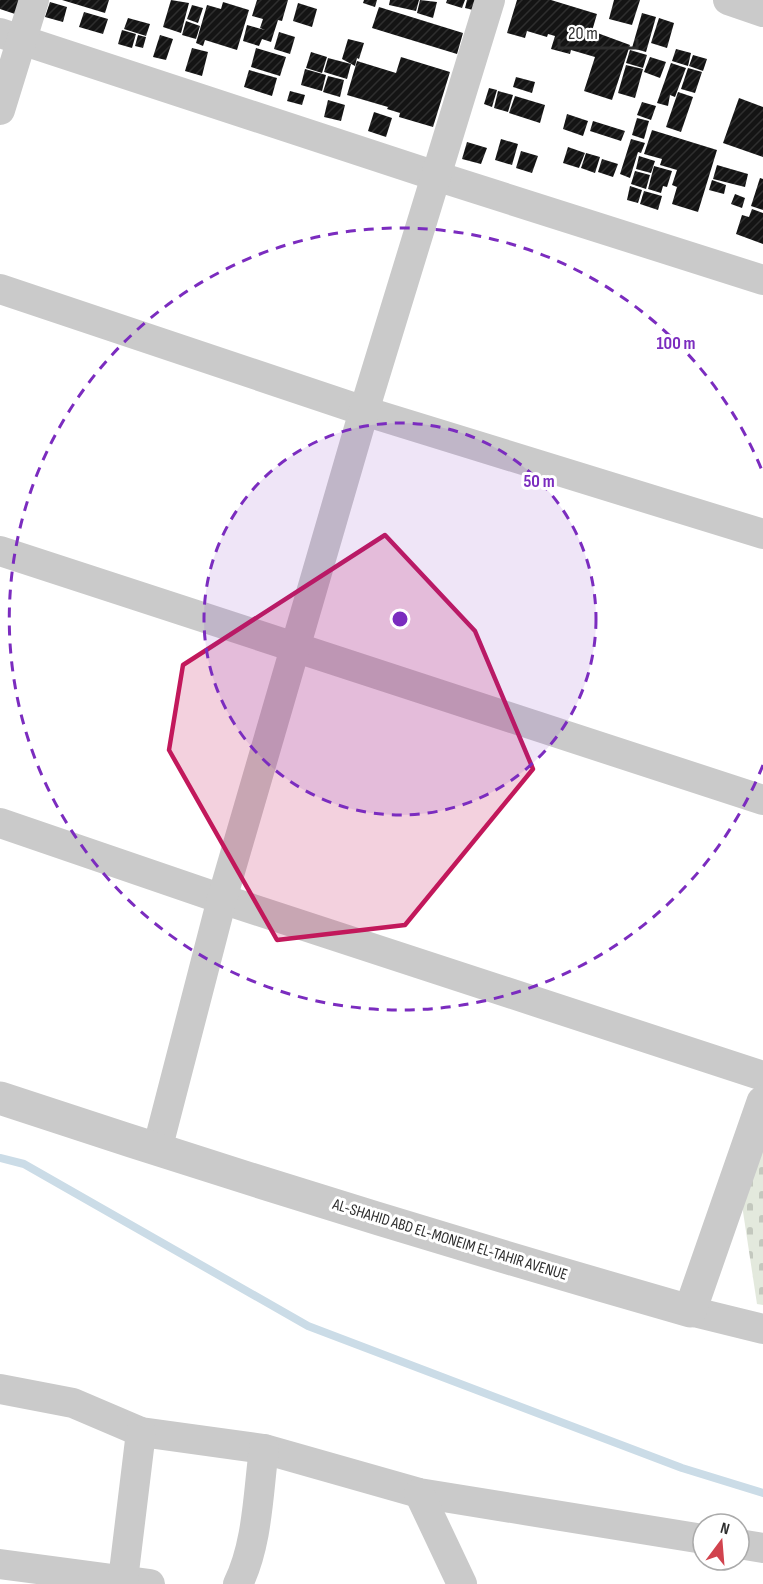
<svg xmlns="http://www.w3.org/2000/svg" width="763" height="1584" font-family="'Sofia Sans Condensed',sans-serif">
  <defs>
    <pattern id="cemetery-stones" width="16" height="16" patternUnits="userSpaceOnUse" patternTransform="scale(1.5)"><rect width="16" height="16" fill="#e3e9dd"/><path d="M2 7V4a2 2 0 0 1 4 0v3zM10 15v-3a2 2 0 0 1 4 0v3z" fill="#c3c8be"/></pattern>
    <pattern id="building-hatch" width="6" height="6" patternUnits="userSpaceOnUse" patternTransform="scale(1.5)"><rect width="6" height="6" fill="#141414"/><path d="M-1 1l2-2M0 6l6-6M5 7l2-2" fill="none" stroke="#2e2e2e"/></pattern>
  </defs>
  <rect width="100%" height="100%" fill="#fff"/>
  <path fill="url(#cemetery-stones)" d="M763,1144v161l-6,-1 -15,-99z"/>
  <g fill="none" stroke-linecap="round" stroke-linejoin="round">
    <path stroke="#cbdce7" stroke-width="8" d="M0,1158l24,6 284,162 374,142 81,25"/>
  </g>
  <g fill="url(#building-hatch)">
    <path d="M0,0h23l-5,15 -18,-6z"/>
    <path d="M62,0h47l-4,13z"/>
    <path d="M171,0l18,3 -8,30 -18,-6z"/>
    <path d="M257,0h31l-6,21 -4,-1 -7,22 -9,-3 -3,7 -16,-5 4,-16 18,5 -5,-2 3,-9 -11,-3z"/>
    <path d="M364,0h13l-2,7 -12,-4z"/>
    <path d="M390,0h29l-3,11 -27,-6z"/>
    <path d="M420,0l17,2 -4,16 -16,-5z"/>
    <path d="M447,0h18l-3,8 -16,-5z"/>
    <path d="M467,0h18l-4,12 -16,-4z"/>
    <path d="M517,0h34l46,14 -5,17 38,14 -18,55 -28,-9 11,-34 -24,-7 -1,4 -19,-5 4,-13 -7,-2 -1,3 -20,-6 -2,7 -18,-5z"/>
    <path d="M614,0h26l-8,25 -23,-6z"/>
    <path d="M50,2l17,5 -4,15 -18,-5z"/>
    <path d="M223,2l26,8 -12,40 -32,-10 -2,6 -7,-3 11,-38 14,4z"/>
    <path d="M298,3l19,6 -5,18 -19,-6z"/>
    <path d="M192,5l11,3 -5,15 -11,-4z"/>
    <path d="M379,7l84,26 -6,21 -85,-26z"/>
    <path d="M84,12l24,7 -5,15 -24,-7z"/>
    <path d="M642,13l14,4 -10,35 -14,-4z"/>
    <path d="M128,18l22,6 -4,12 -22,-7z"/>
    <path d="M659,18l15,5 -7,25 -16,-5z"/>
    <path d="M186,21l14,5 -4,13 -14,-4z"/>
    <path d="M122,30l14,4 -4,14 -14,-4z"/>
    <path d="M279,32l16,5 -5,17 -16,-5z"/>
    <path d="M138,35l8,2 -3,11 -8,-2z"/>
    <path d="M160,35l13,4 -7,21 -13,-3z"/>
    <path d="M348,39l16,4 -5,16 -2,-1 -2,8 -13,-7z"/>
    <path d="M192,48l16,4 -6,24 -17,-5z"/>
    <path d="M256,48l30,9 -6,19 -29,-9z"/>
    <path d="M676,49l15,4 -3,13 -16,-5z"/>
    <path d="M630,50l17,5 -4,13 -17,-5z"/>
    <path d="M311,52l16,5 -5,16 -16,-5z"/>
    <path d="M693,55l14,4 -4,12 -14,-5z"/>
    <path d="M401,57l49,15 -17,55 -34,-10 1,-4 -13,-4 1,-2 -41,-12 10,-34 39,12z"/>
    <path d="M650,57l16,5 -6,16 -16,-6z"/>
    <path d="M328,58l23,6 -4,15 -23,-7z"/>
    <path d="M671,63l15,5 -11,29 -5,-2 -2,11 -11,-3z"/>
    <path d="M626,65l17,4 -8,29 -17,-5z"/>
    <path d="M688,68l14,4 -7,21 -14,-4z"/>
    <path d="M305,69l21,6 -4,16 -21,-6z"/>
    <path d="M249,70l28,8 -5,18 -28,-9z"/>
    <path d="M328,76l16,4 -4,17 -17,-5z"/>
    <path d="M516,77l19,5 -3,11 -19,-6z"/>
    <path d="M489,88l8,2 -5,17 -8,-3z"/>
    <path d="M290,91l15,4 -3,10 -15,-4z"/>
    <path d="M498,91l15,4 -5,17 -14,-4z"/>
    <path d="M678,92l15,5 -12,35 -15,-5z"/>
    <path d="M515,96l30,9 -5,18 -31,-10z"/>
    <path d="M739,98l24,9v50l-40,-14z"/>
    <path d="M328,100l17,5 -4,16 -17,-4z"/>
    <path d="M642,102l14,4 -5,14 -14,-5z"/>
    <path d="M374,112l18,6 -6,19 -18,-6z"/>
    <path d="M567,114l21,7 -5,15 -20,-7z"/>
    <path d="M637,118l12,3 -5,18 -12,-4z"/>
    <path d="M593,121l32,10 -4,10 -31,-10z"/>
    <path d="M652,130l65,20 -19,62 -26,-8 5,-17 -5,-2 5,-15 -17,-5 2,-6 -18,-5z"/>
    <path d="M501,139l17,5 -6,21 -17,-5z"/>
    <path d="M631,139l14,4 -4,10 -3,-1 -8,26 -10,-4z"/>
    <path d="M467,142l20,6 -6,16 -19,-5z"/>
    <path d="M568,147l17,6 -6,15 -16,-5z"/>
    <path d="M521,151l17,5 -6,17 -16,-5z"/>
    <path d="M586,153l14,4 -5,16 -14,-5z"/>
    <path d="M639,156l16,5 -4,12 -15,-4z"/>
    <path d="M602,159l16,5 -5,13 -15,-5z"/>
    <path d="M717,165l31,9 -3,13 -32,-8z"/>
    <path d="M654,166l18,5 -5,16 -4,-1 -2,7 -13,-4z"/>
    <path d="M635,171l15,4 -4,14 -15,-5z"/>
    <path d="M760,178l3,1v31l-12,-4z"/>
    <path d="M712,180l14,5 -2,9 -15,-4z"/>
    <path d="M630,186l12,4 -4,13 -11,-3z"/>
    <path d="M644,191l18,5 -4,14 -18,-6z"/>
    <path d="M735,194l10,4 -3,10 -11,-4z"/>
    <path d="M752,209l11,4v31l-27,-10 6,-19 7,2z"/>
  </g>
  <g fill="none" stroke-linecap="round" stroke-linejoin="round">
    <g stroke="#cacaca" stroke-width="30">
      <path d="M728,0l35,12"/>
      <path d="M0,33l436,143 327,104"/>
      <path d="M0,110l34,-110"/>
      <path d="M0,289l364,122 399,123"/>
      <path d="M0,551l763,249"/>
      <path d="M0,823l222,76 541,177"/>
      <path d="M157,1150l65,-251 142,-488 126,-411"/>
      <path d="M690,1311l73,18"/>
      <path d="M0,1389l73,14 68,29 123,17 155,44 284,46"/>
      <path d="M419,1493l43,91"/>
      <path d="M739,1544l24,4"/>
      <path d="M0,1564l150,20"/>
      <path d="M123,1580l18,-148"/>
      <path d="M238,1584c20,-41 20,-91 26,-135"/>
    </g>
    <path stroke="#cacaca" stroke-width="33" d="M0,1098c229,76 459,147 690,213l73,-209"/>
  </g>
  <path fill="#c2185b" fill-opacity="0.2" stroke="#c2185b" stroke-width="4.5" stroke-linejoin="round" d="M385,535l90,96 58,138 -128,156 -128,15 -108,-190 14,-85z"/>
  <circle cx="400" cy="619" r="196" fill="#7b2cbf" fill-opacity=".12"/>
  <g fill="none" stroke="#7b2cbf" stroke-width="3" stroke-dasharray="10 8">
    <circle cx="400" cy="619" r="196"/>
    <path d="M763 765A391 391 0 1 1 763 473"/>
  </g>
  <g text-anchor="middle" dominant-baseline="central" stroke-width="6" stroke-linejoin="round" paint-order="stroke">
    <g font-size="16" fill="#2d2d2d" stroke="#fff">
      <text transform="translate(450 1240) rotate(17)">AL-SHAHID ABD EL-MONEIM EL-TAHIR AVENUE</text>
    </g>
  </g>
  <circle cx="400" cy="619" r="9" fill="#7b2cbf" stroke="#fff" stroke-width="3"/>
  <g font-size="18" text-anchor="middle" font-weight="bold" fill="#7b2cbf" stroke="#fff" stroke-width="6" stroke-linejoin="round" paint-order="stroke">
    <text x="676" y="349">100 m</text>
    <text x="539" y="487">50 m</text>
  </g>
  <g transform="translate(721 1542) rotate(16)"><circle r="28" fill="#ffffff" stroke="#ababab" stroke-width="1.5"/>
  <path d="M0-4.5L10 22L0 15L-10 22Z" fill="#d1434e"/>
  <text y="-9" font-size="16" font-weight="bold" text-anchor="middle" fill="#2d2d2d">N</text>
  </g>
  <path d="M559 39v9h78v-9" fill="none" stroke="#2d2d2d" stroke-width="3"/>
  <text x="568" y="39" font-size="18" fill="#2d2d2d" stroke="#ffffff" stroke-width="4.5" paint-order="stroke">20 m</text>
</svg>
